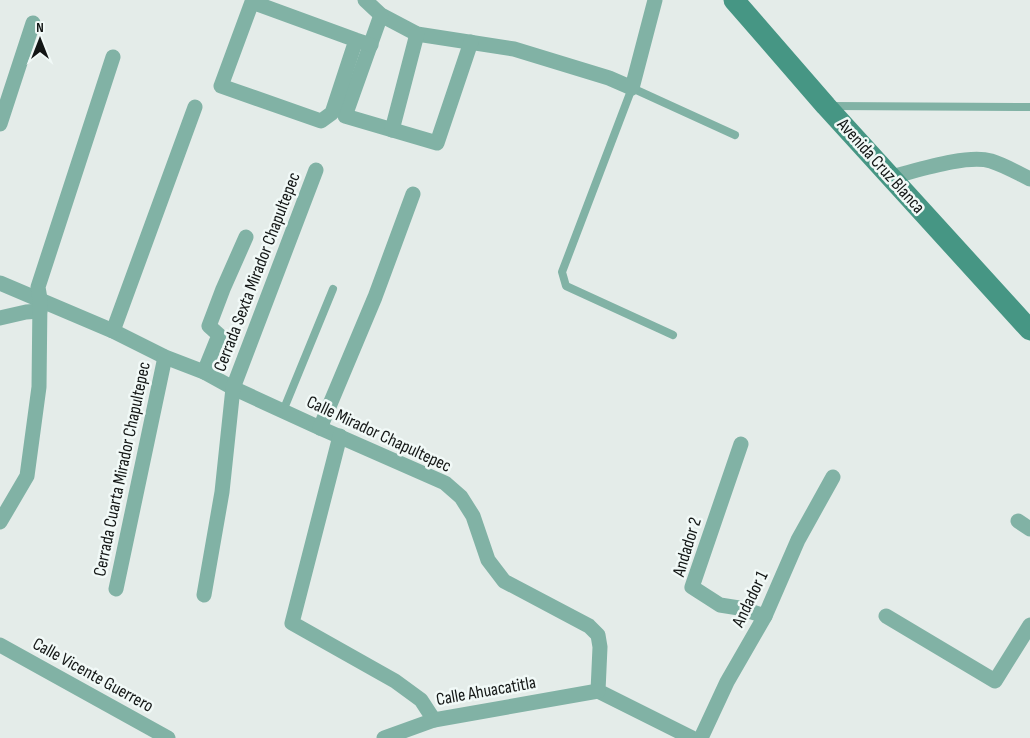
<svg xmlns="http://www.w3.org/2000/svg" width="1030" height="738" font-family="'Sofia Sans Condensed',sans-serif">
  <rect width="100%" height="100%" fill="#e4ece9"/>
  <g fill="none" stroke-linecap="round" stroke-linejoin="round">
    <g stroke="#81b2a5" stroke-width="8">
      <path d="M831,106l199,1"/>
      <path d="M673,335l-107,-49 -4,-14 70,-184 103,47"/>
      <path d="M283,411l50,-122"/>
    </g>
    <g stroke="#81b2a5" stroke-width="15">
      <path d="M365,0l16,15 36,19 97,15 95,29 23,10 23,-88"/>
      <path d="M381,15l-36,101 92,27 34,-101"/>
      <path d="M356,40l-24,73 -11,8 -100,-35 31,-84 104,38 15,5"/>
      <path d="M0,124l33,-101"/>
      <path d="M392,130l25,-96"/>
      <path d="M891,177c25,-6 75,-23 100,-16 13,4 27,12 39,18"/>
      <path d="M0,283l113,48 52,26 39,15 29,16 87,40 125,55 16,14 12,19 15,44 16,21 85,45 9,9 2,12 -2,44 94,47"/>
      <path d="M0,318l26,-6 14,-1"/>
      <path d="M113,331l82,-224"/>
      <path d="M204,372l15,-37 -10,-9 14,-37 23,-52"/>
      <path d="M320,428l55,-131 38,-103"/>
      <path d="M340,436l-48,187 103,58 26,19 13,20"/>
      <path d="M741,444l-49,143 28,18 19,3 26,8"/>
      <path d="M1018,521l12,8"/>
      <path d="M0,522l27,-46 12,-89 1,-88 -2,-12 75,-230"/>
      <path d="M116,589l49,-232"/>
      <path d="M204,595l18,-103 11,-104 83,-218"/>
      <path d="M886,616l109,65 35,-56"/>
      <path d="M0,645l168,93"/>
      <path d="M384,738l50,-18 164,-29"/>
      <path d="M701,738l26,-56 38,-66 33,-76 35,-63"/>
    </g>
    <path stroke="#469684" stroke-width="21" d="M734,0l92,106 204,224"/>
  </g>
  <g text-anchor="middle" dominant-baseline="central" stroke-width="5" stroke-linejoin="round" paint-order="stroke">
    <g font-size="18" fill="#131615" stroke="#f1f9f7">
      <text transform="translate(881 166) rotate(48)">Avenida Cruz Blanca</text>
      <text transform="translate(257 272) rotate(-69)">Cerrada Sexta Mirador Chapultepec</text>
      <text transform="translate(379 434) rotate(25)">Calle Mirador Chapultepec</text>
      <text transform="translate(122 469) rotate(-78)">Cerrada Cuarta Mirador Chapultepec</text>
      <text transform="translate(687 547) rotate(-73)">Andador 2</text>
      <text transform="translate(750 599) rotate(-64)">Andador 1</text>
      <text transform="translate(93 675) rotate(29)">Calle Vicente Guerrero</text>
      <text transform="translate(486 691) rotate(-10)">Calle Ahuacatitla</text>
    </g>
  </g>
  <g transform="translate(40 40)" stroke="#f1f9f7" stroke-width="4" paint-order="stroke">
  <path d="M0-4L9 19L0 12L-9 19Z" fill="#131615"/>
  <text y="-8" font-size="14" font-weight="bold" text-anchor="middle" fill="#131615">N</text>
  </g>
</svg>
